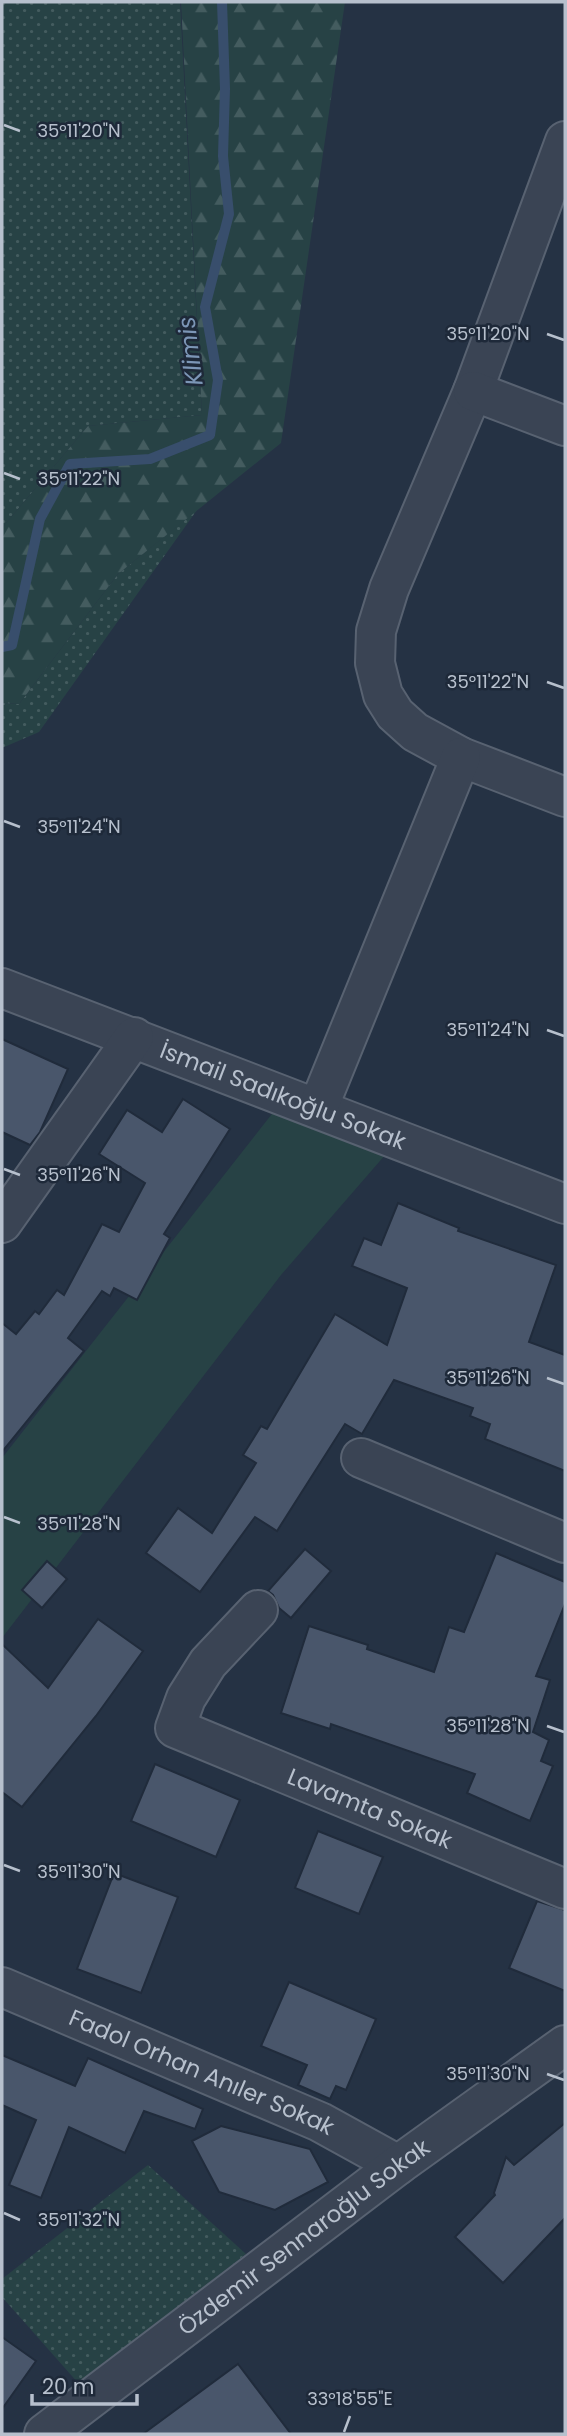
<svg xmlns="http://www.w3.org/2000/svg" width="567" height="2436" font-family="Poppins,sans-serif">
  <defs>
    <pattern id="grass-dots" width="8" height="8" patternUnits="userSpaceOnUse" patternTransform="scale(1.75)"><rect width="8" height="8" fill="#274245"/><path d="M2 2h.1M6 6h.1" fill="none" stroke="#445c5f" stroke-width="1.8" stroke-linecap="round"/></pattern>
    <pattern id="forest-firs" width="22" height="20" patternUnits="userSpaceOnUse" patternTransform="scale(1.75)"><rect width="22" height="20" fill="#274245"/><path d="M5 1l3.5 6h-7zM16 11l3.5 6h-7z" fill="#445c5f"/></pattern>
  </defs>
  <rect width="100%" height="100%" fill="#253244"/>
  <g fill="url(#grass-dots)">
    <path d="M2,2h178l22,413 -114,11 -86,102z"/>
    <path d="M197,510l-158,222 -37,16v-45l17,1 99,-130z"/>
    <path d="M148,2165l98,89 -167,130 -77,-87v-18z"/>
  </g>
  <path fill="url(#forest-firs)" d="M181,2h164l-64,441 -163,131 -99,130 -17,-1v-175l86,-102 114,-11z"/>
  <path fill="#274245" d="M275,1110l111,44 -105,121 -279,363v-180z"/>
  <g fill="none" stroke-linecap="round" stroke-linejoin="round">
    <path stroke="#384e6c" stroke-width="10" d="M2,647l10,-2 28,-126 30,-55 80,-5 60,-24 8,-55 -13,-73 24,-93 -6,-58 2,-67 -3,-87"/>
  </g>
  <g fill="#49566b" stroke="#202b3b" stroke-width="2">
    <path d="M2,1039l66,30 -28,63 -10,13 -28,-13z"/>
    <path d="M183,1099l47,30 -66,105 6,4 -33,62 -23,-12 -4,8 -8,-5 -34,47 16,13 -82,101v-129l14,11 19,-23 4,3 18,-24 7,5 38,-71 17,8 26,-49 -46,-29 28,-44 35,22z"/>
    <path d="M398,1203l61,25 -1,3 98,34 -27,77 36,13v116l-80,-32 5,-15 -20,-8 3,-8 -79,-28 -32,54 -17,-10 -68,107 -22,-14 -55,75 -54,-39 32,-45 34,25 44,-70 -13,-8 18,-29 6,3 68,-115 52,31 20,-57 -55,-22 12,-28 17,7z"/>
    <path d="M305,1549l26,22 -40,47 -12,-10 -6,-13 -5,-4z"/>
    <path d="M496,1553l69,29v22l-29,72 14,4 -17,52 16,8 -8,21 12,5 -23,55 -63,-28 8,-19 -144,-50 -1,5 -49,-16 28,-87 59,19 -1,4 67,23 15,-45 15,5z"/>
    <path d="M47,1561l20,18 -25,29 -20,-18z"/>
    <path d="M98,1619l45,32 -47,65 -74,91 -20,-15v-148l46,44z"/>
    <path d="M155,1764l85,36 -24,57 -85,-36z"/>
    <path d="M318,1831l65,26 -24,57 -64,-26z"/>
    <path d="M114,1873l64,24 -37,96 -64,-24z"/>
    <path d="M537,1901l28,9v81l-56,-23z"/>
    <path d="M289,1982l87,37 -30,71 -10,-4 -6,13 -32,-14 9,-20 -46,-19z"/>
    <path d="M2,2055l73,31 13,-28 115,51 -8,20 -51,-18 -19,42 -56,-26 -28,71 -32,-13 27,-65 -34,-15z"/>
    <path d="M565,2123v95l-62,65 -48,-46 40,-42 -1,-2 12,-36 8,8z"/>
    <path d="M221,2126l89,23 18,33 -53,28 -56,-18 -27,-51z"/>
    <path d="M2,2337l34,24 -34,48z"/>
    <path d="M238,2364l53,70h-148z"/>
  </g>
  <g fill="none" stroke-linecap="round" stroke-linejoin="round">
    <defs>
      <g id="minor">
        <path d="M565,141l-92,250 -84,198 -13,42 -1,32 8,32 12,19 20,18 46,25 104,40"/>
        <path d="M473,391l92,35"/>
        <path id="s1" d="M2,988l563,216"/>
        <path d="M318,1108l143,-351"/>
        <path d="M2,1223l132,-186"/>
        <path d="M361,1458l204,85"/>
        <path id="s2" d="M258,1610l-50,53 -22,35 -11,30 390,161"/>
        <path id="s3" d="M2,1987l318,135 78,43"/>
        <path id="s4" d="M44,2434l354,-269 167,-120"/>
      </g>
    </defs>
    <use href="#minor" stroke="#586271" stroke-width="42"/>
    <use href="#minor" stroke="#3a4454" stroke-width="38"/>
  </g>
  <path fill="none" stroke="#b7c0cd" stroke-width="2.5" d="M4,125l16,6M547,334l17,6M4,473l16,6M547,682l17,6M4,821l16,6M547,1030l17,6M4,1169l16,6M547,1378l17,6M4,1517l16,6M547,1726l17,6M4,1865l16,6M547,2074l17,6M4,2213l16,7M344,2432l6,-16"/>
  <g text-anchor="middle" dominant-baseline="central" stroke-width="5" stroke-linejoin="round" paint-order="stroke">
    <g font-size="23" fill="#b7c0cd" stroke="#1e2939">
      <text stroke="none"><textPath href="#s1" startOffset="301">İsmail Sadıkoğlu Sokak</textPath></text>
      <text stroke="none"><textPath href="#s2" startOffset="357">Lavamta Sokak</textPath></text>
      <text stroke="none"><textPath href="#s3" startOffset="217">Fadol Orhan Anıler Sokak</textPath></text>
      <text stroke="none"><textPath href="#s4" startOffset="326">Özdemir Sennaroğlu Sokak</textPath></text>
    </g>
    <g font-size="24" font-style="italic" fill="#7c96b6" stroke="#1e2939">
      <text transform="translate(190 351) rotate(-97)">Klimis</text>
    </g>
  </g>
  <g font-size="18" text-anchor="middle" fill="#b7c0cd" stroke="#1e2939" stroke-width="5" stroke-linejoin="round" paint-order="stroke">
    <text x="79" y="137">35°11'20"N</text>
    <text x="488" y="340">35°11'20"N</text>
    <text x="79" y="485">35°11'22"N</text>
    <text x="488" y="688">35°11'22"N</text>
    <text x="79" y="833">35°11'24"N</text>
    <text x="488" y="1036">35°11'24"N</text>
    <text x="79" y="1181">35°11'26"N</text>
    <text x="488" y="1384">35°11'26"N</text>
    <text x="79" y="1530">35°11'28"N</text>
    <text x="488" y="1732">35°11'28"N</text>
    <text x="79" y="1878">35°11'30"N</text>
    <text x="488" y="2080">35°11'30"N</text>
    <text x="79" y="2226">35°11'32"N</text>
    <text x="350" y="2405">33°18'55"E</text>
  </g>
  <rect width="567" height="2436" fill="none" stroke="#b7c0cd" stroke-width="7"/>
  <path d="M32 2394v10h105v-10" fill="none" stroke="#b7c0cd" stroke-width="3.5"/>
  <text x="42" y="2394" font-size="21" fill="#b7c0cd" stroke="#1e2939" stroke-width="5" paint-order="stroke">20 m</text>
</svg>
